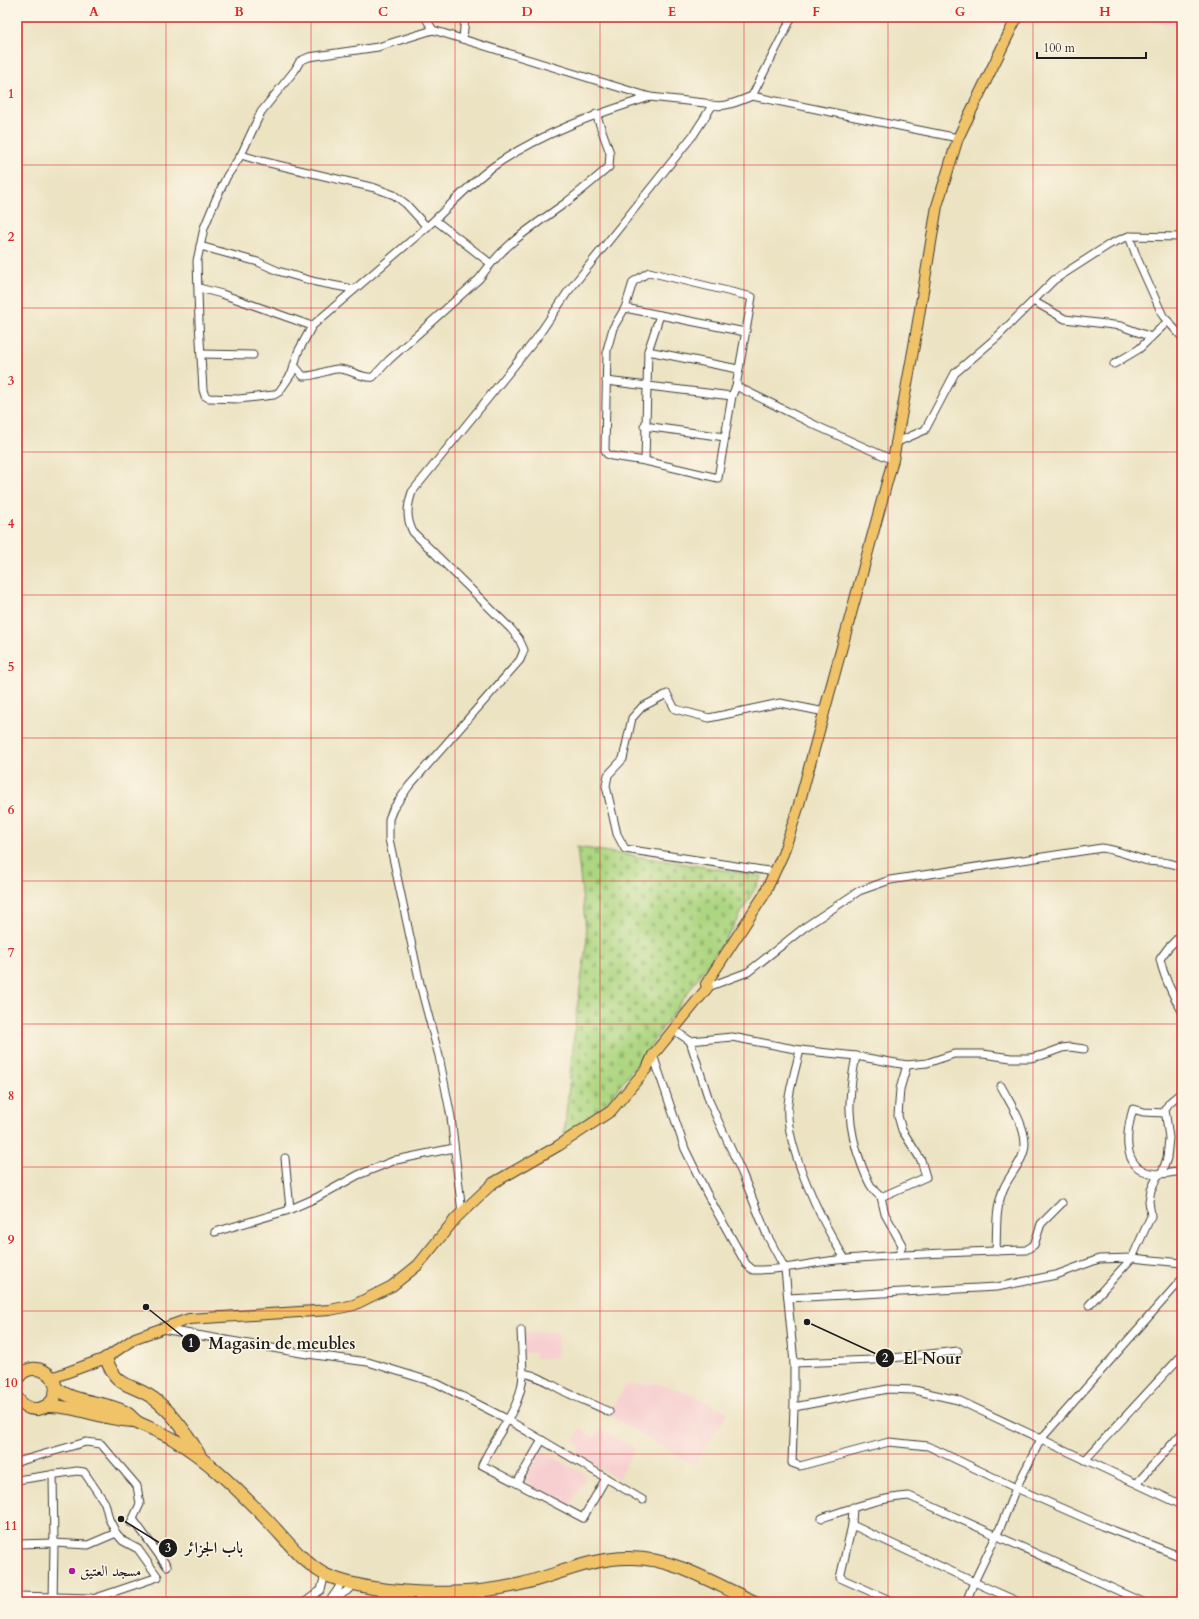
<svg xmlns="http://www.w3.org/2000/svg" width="1199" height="1619" font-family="Cardo,Amiri,serif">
  <defs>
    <pattern id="cemetery-stones" width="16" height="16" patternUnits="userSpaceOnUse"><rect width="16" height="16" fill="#add681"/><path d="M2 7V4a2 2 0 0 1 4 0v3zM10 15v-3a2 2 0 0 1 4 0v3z" fill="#94b76f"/></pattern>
  </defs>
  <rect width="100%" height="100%" fill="#fcf5e5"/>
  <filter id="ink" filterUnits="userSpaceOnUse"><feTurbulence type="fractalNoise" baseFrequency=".025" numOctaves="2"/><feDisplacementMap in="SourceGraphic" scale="8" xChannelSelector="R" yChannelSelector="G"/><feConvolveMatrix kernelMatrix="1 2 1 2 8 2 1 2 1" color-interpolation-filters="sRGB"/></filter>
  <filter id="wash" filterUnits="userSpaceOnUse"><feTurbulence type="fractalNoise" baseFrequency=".012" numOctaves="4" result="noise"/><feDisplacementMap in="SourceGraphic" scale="16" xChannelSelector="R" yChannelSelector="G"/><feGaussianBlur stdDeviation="0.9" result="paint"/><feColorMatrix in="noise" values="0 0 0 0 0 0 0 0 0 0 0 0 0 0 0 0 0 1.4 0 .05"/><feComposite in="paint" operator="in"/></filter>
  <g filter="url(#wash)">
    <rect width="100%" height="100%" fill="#ece3c3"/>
    <g fill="#f7cfd0">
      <path d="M1133,17h49v11l-45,-9z"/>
      <path d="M524,1332h34l-1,27 -22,-1v-5h-12z"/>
      <path d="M655,1383l29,8 44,21 -34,54 -86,-52 18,-29z"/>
      <path d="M580,1429l15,9 6,-9 34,20 -17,30 -41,-25 4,-7 -8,-6z"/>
      <path d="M541,1450l46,26 -18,31 -45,-27z"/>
    </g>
    <path fill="url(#cemetery-stones)" stroke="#64794e" d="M577,847l185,29 -31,55 -90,128 -38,48 -39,28 13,-126 10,-70z"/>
  </g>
  <g filter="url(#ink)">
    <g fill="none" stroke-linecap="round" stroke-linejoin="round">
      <defs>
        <g id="street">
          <path d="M425,17l8,13 217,67 55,6c16,7 32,-1 47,-7l206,42"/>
          <path d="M433,30l-55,17 -69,10 -9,4 -5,9 -34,42 -20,43 20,6 114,27 19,7 12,9 21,23c22,-20 43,-44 67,-61 47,-33 102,-52 156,-69"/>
          <path d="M463,39l2,-22"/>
          <path d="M752,96l40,-79"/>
          <path d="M241,155l-14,21 -11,23 -12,29 -7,33 2,62 4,67 2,6 4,2 30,1 35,-4 5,-3 13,-19 6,-21 14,-26 115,-99"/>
          <path d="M435,220l55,43"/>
          <path d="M1129,236l8,22 26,58 19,21"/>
          <path d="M200,246l58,16 20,9 38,11 37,7"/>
          <path d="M649,272l103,25 -16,89 -4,10 -14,82 -73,-17 -33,-5 -5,-2 -2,-4 2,-100 6,-22 12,-20 8,-26z"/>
          <path d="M199,288l23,6 90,32"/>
          <path d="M1033,301l32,18 56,7 30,11"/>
          <path d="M625,308l120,24"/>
          <path d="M648,351l90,18"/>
          <path d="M201,354l52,1"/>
          <path d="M1114,364l25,-15 29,-28"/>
          <path d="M294,365l9,11c12,1 22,-6 34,-7 13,-1 24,10 36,8l16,-17 90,-81c25,-35 50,-50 85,-75 15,-11 31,-25 45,-37l1,-14 -14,-39"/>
          <path d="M606,381l126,15"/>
          <path d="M736,386l83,41 74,33"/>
          <path d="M644,426l81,11"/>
          <path d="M895,443l30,-13 30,-57 42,-36 57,-57 56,-36 19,-8 53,1"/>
          <path d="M645,461l3,-110 12,-36"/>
          <path d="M775,872l-150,-23 -8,-15 -11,-48 2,-11 15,-16 9,-41 10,-11 25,-13 8,15 34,9 71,-15 45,9"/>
          <path d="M1182,934l-14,14 -8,11c4,19 12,35 22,52"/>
          <path d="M708,987l40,-15 57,-45 54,-36 31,-11 212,-32c17,2 30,9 46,13 12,2 23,0 34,7"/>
          <path d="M674,1030l16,11 20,62 32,70 25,62 18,34 9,94v44"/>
          <path d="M690,1041l42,-4 68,13c-4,18 -10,36 -12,54 -4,42 35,120 57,155"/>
          <path d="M800,1050l56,6 51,9 -7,24 -2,27 4,14 19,30 5,17 -45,20"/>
          <path d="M653,1055l32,94 22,45 39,70 7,6c32,1 62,-9 94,-11 59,-5 119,-7 179,-9l8,-5 7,-21 21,-21"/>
          <path d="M856,1056c-8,41 -10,69 6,110 5,12 8,23 19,31l4,17 17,31 -3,10"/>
          <path d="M907,1065l20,-2 27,-9h29l28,4h19l13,-3 19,-7 8,-1 14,2"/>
          <path d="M1165,1113l-22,-1 -10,-3c-8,27 -12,65 27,65 7,0 15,-2 22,-3"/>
          <path d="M285,1158l5,51"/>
          <path d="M462,1213l-11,-96 -12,-61 -18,-68 -32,-149v-20l4,-10 16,-23 111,-126 4,-10 -5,-11 -8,-10 -98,-97c-7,-14 -6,-25 -1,-40l124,-153 31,-46 127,-159 18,-28"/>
          <path d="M215,1232l71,-21 30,-13 42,-23 38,-15 58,-12"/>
          <path d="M996,1251c1,-21 -1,-41 7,-61 6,-16 22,-29 22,-47 -1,-20 -15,-40 -24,-57"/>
          <path d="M788,1298l209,-11 59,-12 43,-16 33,-1 50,5"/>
          <path d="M1089,1305l43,-47 19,-42 -2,-15 2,-11 6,-13 6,-7 4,-12 2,-20 -4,-29 5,-7 12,-10"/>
          <path d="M162,1329l145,25 61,8 68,21 67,34 140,83"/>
          <path d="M521,1330l2,43"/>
          <path d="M794,1363l79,-3 85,-9"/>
          <path d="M1085,1460l97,-105"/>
          <path d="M17,1462l69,-20 15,2 36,42 3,18 -9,19"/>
          <path d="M606,1478l-23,40 -101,-53c14,-32 40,-56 41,-92 19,3 32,15 49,22 12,6 25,10 37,17"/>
          <path d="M17,1480l60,-9 7,1 21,31 4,16 7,14 7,8 15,8 20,28 -74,25"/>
          <path d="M517,1483l25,-43"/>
          <path d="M1137,1483l45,-50"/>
          <path d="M1182,1505l-141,-66 -25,49 86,38 80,31"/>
          <path d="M822,1518c29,-10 57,-20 87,-22l234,106"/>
          <path d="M133,1519l34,47"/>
          <path d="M852,1525l1,-18"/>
          <path d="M17,1544l37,-1 34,2 28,-12"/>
          <path d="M474,1591l12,11"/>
          <path d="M17,1596l74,2"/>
          <path d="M331,1599l7,-10 4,-9"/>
          <path d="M53,1602l1,-59 -1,-69"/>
          <path d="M305,1602l16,-12 4,-16"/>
          <path d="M329,1602l21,-13 4,-6"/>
          <path d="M417,1602l4,-4 3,-6"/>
          <path d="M894,1602l-54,-24 12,-53 122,57 26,-54 16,-40 -88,-42 -39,-4 -89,24 -8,-3 2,-56 94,-18 26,1 44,10 83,39 141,-160"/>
          <path d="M966,1602l8,-20 45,20"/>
        </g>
        <path id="primary" d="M52,1378l54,-20 29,-20 54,-19 141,-9 24,-5 38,-19 26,-21 38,-47 37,-35 65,-37 53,-35 36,-43 6,-13 55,-68 -2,-3 58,-89 19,-41 15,-46 95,-348 21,-114 23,-140 21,-68 59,-121"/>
        <g id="highway">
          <path d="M106,1358c11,34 29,24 52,44 18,15 31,34 42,54"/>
          <path d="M17,1380c12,-24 49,-5 36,19 -3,6 -9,9 -15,10 -10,1 -16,-4 -21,-11"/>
          <path d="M56,1388c20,16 47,12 69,24 5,2 8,7 12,10 12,6 24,10 36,17 36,21 68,54 97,84 16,17 33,39 54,51 14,7 33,11 49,14 46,7 103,7 148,-4 37,-9 71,-27 110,-26 44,0 85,27 124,44"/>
          <path d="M46,1406c31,-1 59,15 90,15"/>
        </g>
      </defs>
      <use href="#street" stroke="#3b3a35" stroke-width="9"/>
      <use href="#primary" stroke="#3b3a35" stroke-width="12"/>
      <use href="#highway" stroke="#3b3a35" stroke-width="14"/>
      <use href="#street" stroke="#fff" stroke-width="7"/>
      <use href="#primary" stroke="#f1c369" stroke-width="10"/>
      <use href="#highway" stroke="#f1c369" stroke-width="12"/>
    </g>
  </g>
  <path fill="none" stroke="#d62828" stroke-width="1" stroke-opacity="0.55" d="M166,17v1585M311,17v1585M455,17v1585M600,17v1585M744,17v1585M888,17v1585M1033,17v1585M17,165h1165M17,308h1165M17,452h1165M17,595h1165M17,738h1165M17,881h1165M17,1024h1165M17,1167h1165M17,1311h1165M17,1454h1165"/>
  <circle fill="#b5179e" stroke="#fcf5e5" stroke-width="1.5" cx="72" cy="1571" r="4"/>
  <g text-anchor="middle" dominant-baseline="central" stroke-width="3" stroke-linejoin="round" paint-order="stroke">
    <g font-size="15" fill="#1c1c1c" stroke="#fcf5e5" text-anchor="start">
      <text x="80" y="1571">مسجد العتيق</text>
    </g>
  </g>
  <path fill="none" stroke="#1c1c1c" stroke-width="1.5" d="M146 1307L191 1343M807 1322L885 1358M121 1519L168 1548"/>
  <g fill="#1c1c1c" stroke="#fcf5e5" stroke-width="1.5">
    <circle cx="146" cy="1307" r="4"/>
    <circle cx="807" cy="1322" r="4"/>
    <circle cx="121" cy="1519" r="4"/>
    <circle cx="191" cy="1343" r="10"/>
    <circle cx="885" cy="1358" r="10"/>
    <circle cx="168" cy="1548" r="10"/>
  </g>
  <g font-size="12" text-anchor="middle" font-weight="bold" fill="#fff">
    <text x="191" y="1347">1</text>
    <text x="885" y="1362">2</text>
    <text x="168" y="1552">3</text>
  </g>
  <g font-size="16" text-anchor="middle" font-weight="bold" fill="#1c1c1c" stroke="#fcf5e5" stroke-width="3" stroke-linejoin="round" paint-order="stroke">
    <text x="282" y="1349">Magasin de meubles</text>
    <text x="932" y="1364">El Nour</text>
    <text x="214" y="1553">باب الجزائر</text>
  </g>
  <rect width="1199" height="1619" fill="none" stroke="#fcf5e5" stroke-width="44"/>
  <path d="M1037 52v6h109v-6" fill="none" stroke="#1c1c1c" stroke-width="2"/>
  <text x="1043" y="52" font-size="12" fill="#1c1c1c" stroke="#fcf5e5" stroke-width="3" paint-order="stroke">100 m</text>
  <rect x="22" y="22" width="1155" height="1575" fill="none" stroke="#d62828" stroke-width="1.5"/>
  <g font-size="13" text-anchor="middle" font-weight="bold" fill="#d62828">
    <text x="94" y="16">A</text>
    <text x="239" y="16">B</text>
    <text x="383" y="16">C</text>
    <text x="527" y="16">D</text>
    <text x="672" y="16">E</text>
    <text x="816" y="16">F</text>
    <text x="960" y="16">G</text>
    <text x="1105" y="16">H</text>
    <text x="11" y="98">1</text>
    <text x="11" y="241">2</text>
    <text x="11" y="385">3</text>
    <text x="11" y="528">4</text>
    <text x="11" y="671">5</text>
    <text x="11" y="814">6</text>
    <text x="11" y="957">7</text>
    <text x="11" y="1100">8</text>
    <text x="11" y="1244">9</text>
    <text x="11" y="1387">10</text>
    <text x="11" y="1530">11</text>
  </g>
</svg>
